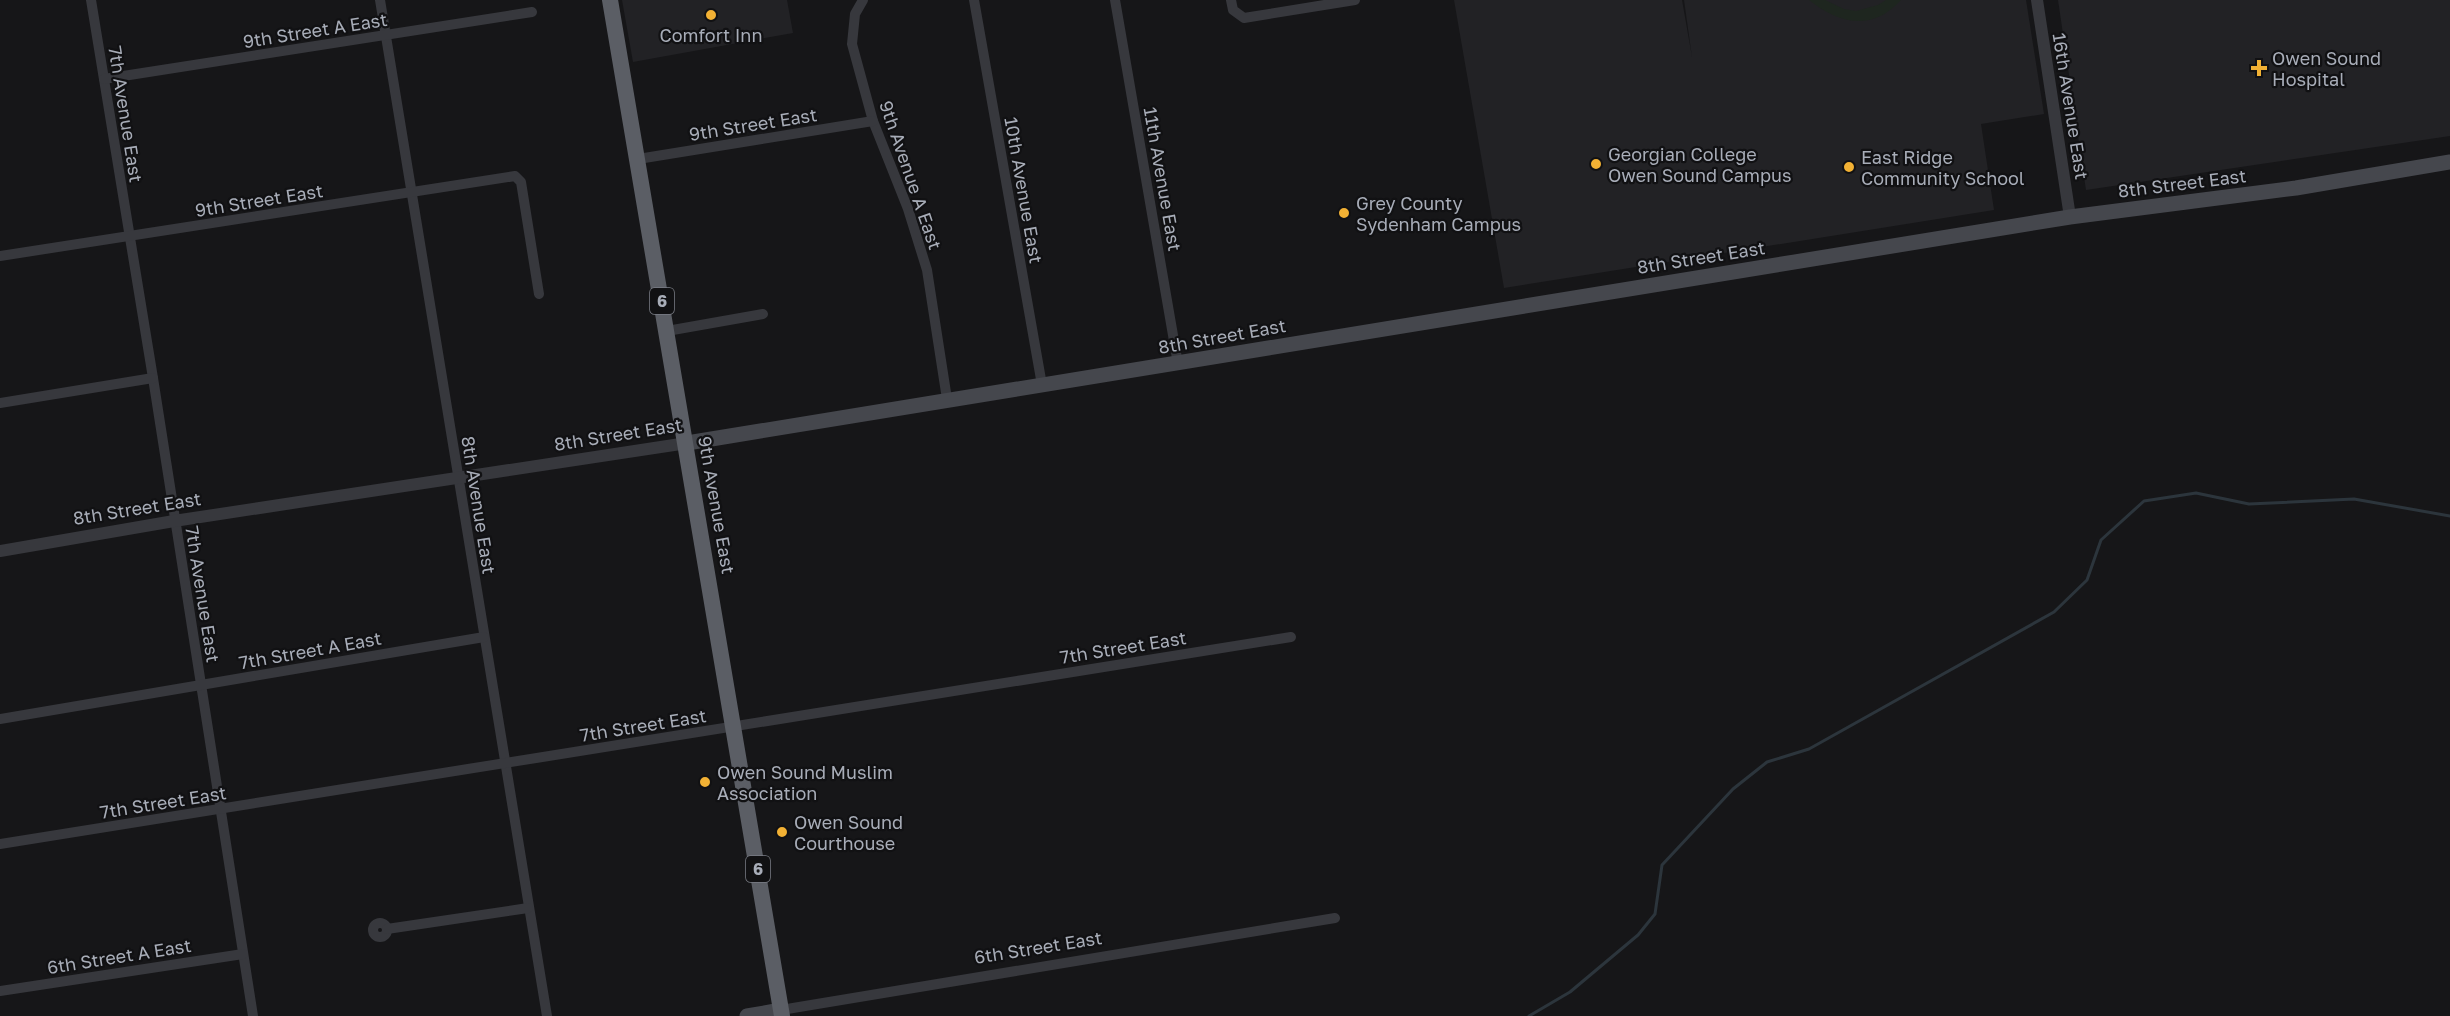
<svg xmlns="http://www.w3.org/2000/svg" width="2450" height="1016" font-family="'Golos Text',sans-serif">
  <rect width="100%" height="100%" fill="#161618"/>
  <g fill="#222225">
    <path d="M622,0h165l6,33 -160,29z"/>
    <path d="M1454,0h228l10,57 -8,-57h342l18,114 -63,10 13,86 -490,78z"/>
    <path d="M2058,0h392v136l-364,54z"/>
  </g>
  <path fill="#1e261f" d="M1809,0h16l19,9 12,2 22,-6 8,-5h15c-29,32 -62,24 -92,0z"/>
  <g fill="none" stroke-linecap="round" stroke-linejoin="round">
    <path stroke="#2c353c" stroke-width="3" d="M1529,1016l41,-24 68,-57 17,-21 7,-49 71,-76 34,-27 42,-13 245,-137 33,-32 14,-40 43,-39 52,-8 53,11 105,-5 96,17"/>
    <g stroke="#37383d" stroke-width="10">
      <path d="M91,0l62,378 100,638"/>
      <path d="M380,0l167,1016"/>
      <path d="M863,0l-8,14 -3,30 21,77 35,88 19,61 20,129"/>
      <path d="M974,0l68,385"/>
      <path d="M1115,0l63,364"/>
      <path d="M1231,0l2,10 11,8 111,-18"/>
      <path d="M104,79l428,-67"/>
      <path d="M638,159l235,-38"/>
      <path d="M0,256l515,-80 6,6 18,112"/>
      <path d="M667,331l96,-17"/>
      <path d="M0,403l153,-25"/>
      <path d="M0,719l484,-82"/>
      <path d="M0,844l1291,-207"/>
      <circle cx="380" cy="930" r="7"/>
      <path d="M387,929l141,-21"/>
      <path d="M0,991l243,-37"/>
      <path d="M781,1010l554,-92"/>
    </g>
    <g stroke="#37383d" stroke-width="12">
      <path d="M2037,0l33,217"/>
      <path d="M0,551l174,-30 513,-78"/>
    </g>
    <g stroke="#45474d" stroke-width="15">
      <path d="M687,443l1383,-226 226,-29 154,-26"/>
      <path d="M747,1016l34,-6"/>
    </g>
    <path stroke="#5b5e65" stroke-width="16" d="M610,0l172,1016"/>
  </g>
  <g fill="#f2b134" stroke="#111113" stroke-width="2">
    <circle cx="711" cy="15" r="6"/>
    <path d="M2256 59h6v6h6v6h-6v6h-6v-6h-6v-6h6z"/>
    <circle cx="1596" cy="164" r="6"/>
    <circle cx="1849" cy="167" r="6"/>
    <circle cx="1344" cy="213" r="6"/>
    <circle cx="705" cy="782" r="6"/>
    <circle cx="782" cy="832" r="6"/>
  </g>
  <g text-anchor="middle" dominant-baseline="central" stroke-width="4.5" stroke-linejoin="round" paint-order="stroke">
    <g fill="#111113" stroke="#7b7e86" stroke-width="1.5">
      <rect x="650" y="288" width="24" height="26" rx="4.5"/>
      <rect x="746" y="856" width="24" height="26" rx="4.5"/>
    </g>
    <g font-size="16" font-weight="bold" fill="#a8adb8">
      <text x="662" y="301">6</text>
      <text x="758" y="869">6</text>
    </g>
    <g font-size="18" fill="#a8adb8" stroke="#111113">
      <text transform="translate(315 30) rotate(-9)">9th Street A East</text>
      <text transform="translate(2071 106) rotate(81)">16th Avenue East</text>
      <text transform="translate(126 114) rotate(81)">7th Avenue East</text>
      <text transform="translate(753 124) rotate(-9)">9th Street East</text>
      <text transform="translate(911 175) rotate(71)">9th Avenue A East</text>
      <text transform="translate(1163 179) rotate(80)">11th Avenue East</text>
      <text transform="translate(2182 183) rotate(-7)">8th Street East</text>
      <text transform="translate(1024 190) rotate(80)">10th Avenue East</text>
      <text transform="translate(259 200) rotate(-9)">9th Street East</text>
      <text transform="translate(1701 257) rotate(-9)">8th Street East</text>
      <text transform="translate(1222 336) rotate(-10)">8th Street East</text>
      <text transform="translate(618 434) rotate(-9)">8th Street East</text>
      <text transform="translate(479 505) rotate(81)">8th Avenue East</text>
      <text transform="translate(717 505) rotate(80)">9th Avenue East</text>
      <text transform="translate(137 508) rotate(-9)">8th Street East</text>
      <text transform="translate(203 594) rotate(81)">7th Avenue East</text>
      <text transform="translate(1123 647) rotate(-9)">7th Street East</text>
      <text transform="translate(310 650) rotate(-10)">7th Street A East</text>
      <text transform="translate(643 725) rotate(-9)">7th Street East</text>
      <text transform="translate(163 802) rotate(-9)">7th Street East</text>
      <text transform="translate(1038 947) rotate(-9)">6th Street East</text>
      <text transform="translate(119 956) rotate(-9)">6th Street A East</text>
    </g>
    <g font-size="18" fill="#a8adb8" stroke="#111113" text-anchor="start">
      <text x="711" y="35" text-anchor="middle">Comfort Inn</text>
      <text x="2272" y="58">Owen Sound<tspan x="2272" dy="21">Hospital</tspan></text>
      <text x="1608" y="154">Georgian College<tspan x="1608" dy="21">Owen Sound Campus</tspan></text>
      <text x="1861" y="157">East Ridge<tspan x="1861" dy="21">Community School</tspan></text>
      <text x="1356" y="203">Grey County<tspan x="1356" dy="21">Sydenham Campus</tspan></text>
      <text x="717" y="772">Owen Sound Muslim<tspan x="717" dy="21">Association</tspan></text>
      <text x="794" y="822">Owen Sound<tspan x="794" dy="21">Courthouse</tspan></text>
    </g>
  </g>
</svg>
